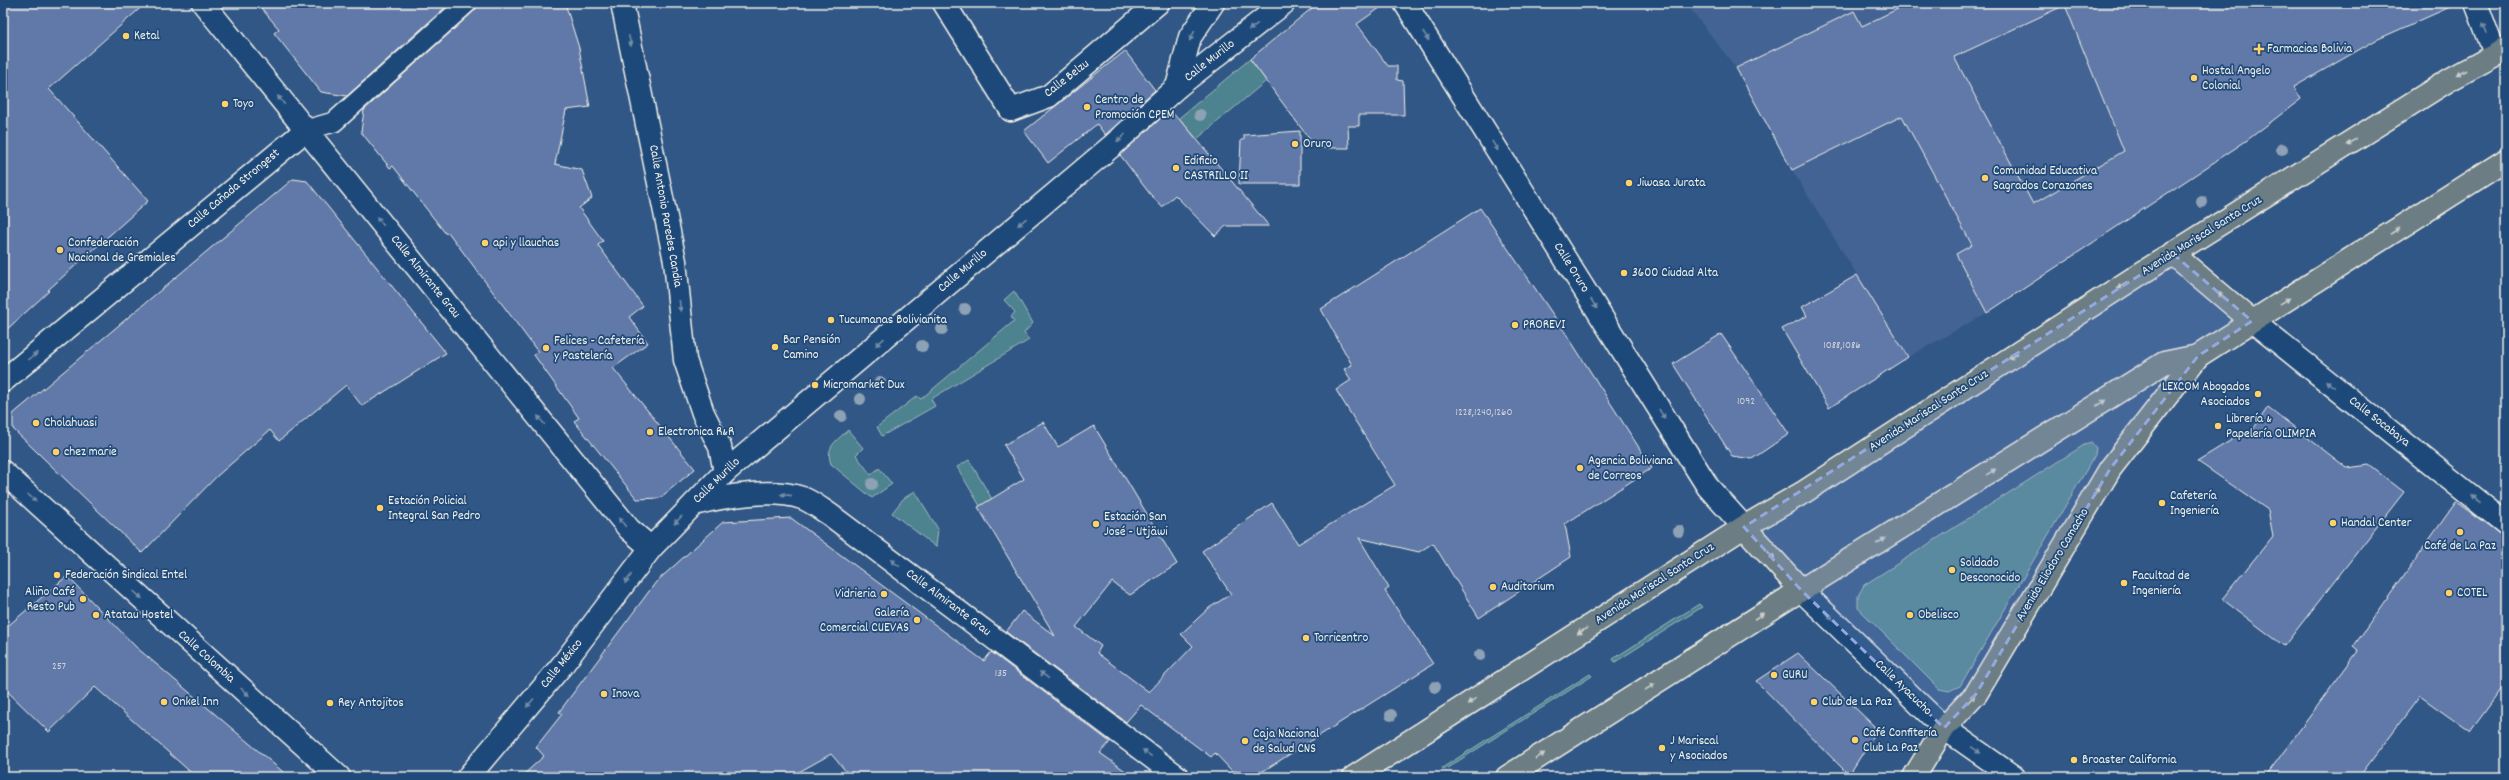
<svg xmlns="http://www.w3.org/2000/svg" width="2509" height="780" font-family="Dekko,sans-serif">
  <rect width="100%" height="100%" fill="#315787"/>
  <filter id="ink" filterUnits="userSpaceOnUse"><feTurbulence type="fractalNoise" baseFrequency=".025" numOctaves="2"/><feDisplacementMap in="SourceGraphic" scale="8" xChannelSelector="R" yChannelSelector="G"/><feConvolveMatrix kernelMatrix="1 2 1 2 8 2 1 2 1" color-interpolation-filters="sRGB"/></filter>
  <g filter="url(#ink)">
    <path fill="#436493" d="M1686,3h429l61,183 -189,127 -79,44 -116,-187 -56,-102z"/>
    <g fill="#4e828f" stroke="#a1babc">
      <path d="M1250,59l16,22 -69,58 -18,-21z"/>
      <path d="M1014,291l19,32 -9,10 5,7 -98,59 4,7 -53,30 -5,-9 40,-31 4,3 93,-78 -3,-4 4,-5 -11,-12z"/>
      <path d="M848,430l15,18 -7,7 15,20 8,-7 13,16 -20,14 -41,-34c-6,-17 5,-23 17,-34z"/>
      <path d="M2092,443l4,5 -1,7 -135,231 -11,5 -10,-2 -81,-81v-12l6,-11 220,-140z"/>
      <path d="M969,460l23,39 -12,7 -23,-39z"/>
      <path d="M915,491l23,38 -2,18 -44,-34 11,-14z"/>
      <path d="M1699,604l3,3 -87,55 -2,-3z"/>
      <path d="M1590,674l2,2 -148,94 -2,-2z"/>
    </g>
    <g fill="#6079a8" stroke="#f4f1e8" fill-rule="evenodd">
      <path d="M3,3h143l-97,86 99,112 -100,89 1,1 -46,42z"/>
      <path d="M257,3h193l-103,93 -26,-4 -47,-59 5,-4z"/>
      <path d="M478,3h87l14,45 11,59 -24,3 -11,54 27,6 10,28 -13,10 24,33 -5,4 45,61 -14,11 19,26 -35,25 82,101 -35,29 -23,1 -63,-78 5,-3 -45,-63 4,-3 -90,-120 -2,2 -53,-68 -3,2 -29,-36 3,-22 110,-99z"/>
      <path d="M1318,3h69l-30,21 31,42h9v14l6,1 1,34h-45v11h-11l1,22h-33l-66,-89z"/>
      <path d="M1910,3h549l-83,37 -82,47 7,12 -55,42 -259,172 -31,-59 16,-9 -70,-129 -110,54 -56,-102 118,-57 8,15zM2065,5l59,146 -91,53 -79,-147z"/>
      <path d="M1125,51l30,39 -50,45 -8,-11 -49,39 -24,-32z"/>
      <path d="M1170,110l8,9 1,-1 90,108h-43l-11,10 -40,-41 -13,12 -12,-13 -30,-39z"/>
      <path d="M1300,131v53h-61l2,-44h3v-5z"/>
      <path d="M293,179l14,2 139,172 -84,53 -16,-21 -67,56 -9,-11 -53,46 -75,77 -129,-124v-15z"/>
      <path d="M1480,208l87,127 85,133 -87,56 6,33 -92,61 -46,-75 -14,9 -60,-14 30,50 -4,3 48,73 -173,109 -28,-2 -17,-18 -4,4 -70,-52 -15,17 -120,-90 16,-21 33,25 -77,-129 46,-28 -20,-34 39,-23 15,25 36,-21 83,138 -47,31 -18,-13 -36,45 25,19 -4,7 52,39 44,-46 -12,-12 28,-26 22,-14 -29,-43 70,-48 26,41 97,-59 -59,-95 15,-10 -7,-11 8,-4 -31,-56z"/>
      <path d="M1857,275l51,82 -79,51 -47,-79 25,-13 -5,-9z"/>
      <path d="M1721,334l68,100 -37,25 -20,-3 -59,-92z"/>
      <path d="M2268,407l79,61 22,-3 35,27 -120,154 -62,-47 51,-63 -5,-26 -71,-49 46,-28 5,4z"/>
      <path d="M2456,502l50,36v145l-36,49 -50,-36 -61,81h-94l93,-126 -5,-4z"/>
      <path d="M791,518l193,143 7,-9 119,90 -10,11 34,24h-283l-20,-23 -41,23h-269l23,-21 -8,-9 26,-33 -3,-2 97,-130 67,-60z"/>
      <path d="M67,576l69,71 153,130h-93l-101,-90 -46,45 -46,-45v-57z"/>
      <path d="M1798,653l76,73 -1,11 -24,38 -93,-94z"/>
    </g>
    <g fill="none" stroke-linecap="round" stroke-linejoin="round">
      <defs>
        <path id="service" d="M306,130l28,-8 133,-119"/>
        <path id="pedestrian" d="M1011,110l38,-14 109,-93"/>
        <g id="minor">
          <path d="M622,3l53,258 10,99 18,53 17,34 5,25"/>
          <path d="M944,3l67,107"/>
          <path d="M2476,3l19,51"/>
          <path d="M1177,87l13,-50 23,-34"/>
          <path d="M2252,321l254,203"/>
          <path d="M3,381l303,-251"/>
          <path d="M1801,590l143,138 70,49"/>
        </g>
        <path id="tertiary" d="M1405,3l303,484 36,40"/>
        <g id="secondary">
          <path d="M203,3l426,526 22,19"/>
          <path d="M3,472l336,305"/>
          <path d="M694,504c30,-8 79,-16 108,-6 9,3 19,11 27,16l349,263"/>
          <path d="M468,777l95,-113 88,-116 74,-76 388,-327 64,-58 107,-84"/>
        </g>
        <g id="primary">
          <path d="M2173,254l79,67"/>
          <path d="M1744,527l57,63"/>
          <path d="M1354,777l390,-250 60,-35 333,-216 312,-196 57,-31"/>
          <path d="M1507,777l294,-187 363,-227 34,-7 308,-196"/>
          <path d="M1914,777l30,-49 32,-34 134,-225 88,-113"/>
        </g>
      </defs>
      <use href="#service" stroke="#f4f1e8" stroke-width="22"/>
      <use href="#pedestrian" stroke="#f4f1e8" stroke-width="25"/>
      <use href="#minor" stroke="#f4f1e8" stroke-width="25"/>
      <use href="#tertiary" stroke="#f4f1e8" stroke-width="25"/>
      <use href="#secondary" stroke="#f4f1e8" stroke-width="25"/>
      <use href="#primary" stroke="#f4f1e8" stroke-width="25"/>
      <use href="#service" stroke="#1f4a7a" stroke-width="19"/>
      <use href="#pedestrian" stroke="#1f4a7a" stroke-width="22"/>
      <use href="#minor" stroke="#1f4a7a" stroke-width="22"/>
      <use href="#tertiary" stroke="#1f4a7a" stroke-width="22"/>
      <use href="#secondary" stroke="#1f4a7a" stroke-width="22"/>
      <use href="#primary" stroke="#6c7e84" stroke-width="22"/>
    </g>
    <g fill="#8ea2b5">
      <circle cx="1200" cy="115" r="6"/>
      <circle cx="2282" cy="149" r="6"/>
      <circle cx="2202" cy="202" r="6"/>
      <circle cx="965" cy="309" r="6"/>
      <circle cx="942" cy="329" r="6"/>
      <circle cx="922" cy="346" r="6"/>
      <circle cx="880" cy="382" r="6"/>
      <circle cx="860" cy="399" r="6"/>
      <circle cx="841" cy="416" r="6"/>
      <circle cx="872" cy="484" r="6"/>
      <circle cx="1679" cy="531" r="6"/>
      <circle cx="1480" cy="655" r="6"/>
      <circle cx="1435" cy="687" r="6"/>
      <circle cx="1391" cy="715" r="6"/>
    </g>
    <defs><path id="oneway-solid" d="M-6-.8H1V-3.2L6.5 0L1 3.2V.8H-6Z"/></defs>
    <g fill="#748da6">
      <use href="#oneway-solid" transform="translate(1253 27) rotate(142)"/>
      <use href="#oneway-solid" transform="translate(2485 28) rotate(-111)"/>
      <use href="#oneway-solid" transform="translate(1192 36) rotate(117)"/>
      <use href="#oneway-solid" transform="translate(1426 36) rotate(58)"/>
      <use href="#oneway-solid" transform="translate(630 41) rotate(77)"/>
      <use href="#oneway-solid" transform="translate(281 100) rotate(-129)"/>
      <use href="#oneway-solid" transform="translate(1121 138) rotate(138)"/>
      <use href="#oneway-solid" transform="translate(1495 146) rotate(58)"/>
      <use href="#oneway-solid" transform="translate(380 221) rotate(-129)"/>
      <use href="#oneway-solid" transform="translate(1022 222) rotate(140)"/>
      <use href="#oneway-solid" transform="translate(1594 304) rotate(58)"/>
      <use href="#oneway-solid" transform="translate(680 306) rotate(84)"/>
      <use href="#oneway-solid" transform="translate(880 342) rotate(140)"/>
      <use href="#oneway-solid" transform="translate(33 356) rotate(-40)"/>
      <use href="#oneway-solid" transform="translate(2330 384) rotate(-142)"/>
      <use href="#oneway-solid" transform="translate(1662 414) rotate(58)"/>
      <use href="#oneway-solid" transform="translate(541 420) rotate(-129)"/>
      <use href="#oneway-solid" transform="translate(786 495) rotate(-174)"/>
      <use href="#oneway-solid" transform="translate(32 498) rotate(42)"/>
      <use href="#oneway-solid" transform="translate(2476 499) rotate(-140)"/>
      <use href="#oneway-solid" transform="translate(678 520) rotate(134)"/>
      <use href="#oneway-solid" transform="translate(622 522) rotate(-129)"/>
      <use href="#oneway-solid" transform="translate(895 563) rotate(-143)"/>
      <use href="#oneway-solid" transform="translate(628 579) rotate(127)"/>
      <use href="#oneway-solid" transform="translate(138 595) rotate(42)"/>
      <use href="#oneway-solid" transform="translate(1829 616) rotate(43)"/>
      <use href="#oneway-solid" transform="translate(1044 675) rotate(-143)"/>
      <use href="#oneway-solid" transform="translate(245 692) rotate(42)"/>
      <use href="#oneway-solid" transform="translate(530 703) rotate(130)"/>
      <use href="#oneway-solid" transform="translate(1976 750) rotate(35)"/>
      <use href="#oneway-solid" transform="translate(1147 753) rotate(-143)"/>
    </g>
    <g fill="#cbceca">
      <use href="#oneway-solid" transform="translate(2461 73) rotate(150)"/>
      <use href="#oneway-solid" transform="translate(2351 142) rotate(148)"/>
      <use href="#oneway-solid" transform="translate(2395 231) rotate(-33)"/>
      <use href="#oneway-solid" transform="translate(2122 286) rotate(147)"/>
      <use href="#oneway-solid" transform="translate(2222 296) rotate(-140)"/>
      <use href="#oneway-solid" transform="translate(2285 301) rotate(-32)"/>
      <use href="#oneway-solid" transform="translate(2013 356) rotate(147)"/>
      <use href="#oneway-solid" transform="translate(2101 403) rotate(-32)"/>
      <use href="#oneway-solid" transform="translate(1991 472) rotate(-32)"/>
      <use href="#oneway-solid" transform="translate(2096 492) rotate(-59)"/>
      <use href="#oneway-solid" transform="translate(1881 541) rotate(-32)"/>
      <use href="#oneway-solid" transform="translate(1771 555) rotate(47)"/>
      <use href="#oneway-solid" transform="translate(1759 616) rotate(-33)"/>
      <use href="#oneway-solid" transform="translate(1582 631) rotate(148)"/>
      <use href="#oneway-solid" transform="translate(1650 687) rotate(-32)"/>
      <use href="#oneway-solid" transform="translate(1971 699) rotate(-47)"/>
      <use href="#oneway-solid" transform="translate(1472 701) rotate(147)"/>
      <use href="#oneway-solid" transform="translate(1540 756) rotate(-32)"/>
    </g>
  </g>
  <path fill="#93a8e1" fill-opacity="0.2" stroke="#93a8e1" stroke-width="3" stroke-dasharray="8 5" stroke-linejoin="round" d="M2173,254l79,67 -54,35 -88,113 -134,225 -32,34 -143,-138 -57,-63z"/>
  <g fill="#ffd166" stroke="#1f4a7a" stroke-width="1.5">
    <circle cx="126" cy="36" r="4"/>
    <path d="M2257 43h4v4h4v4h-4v4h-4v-4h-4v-4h4z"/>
    <circle cx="2194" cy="78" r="4"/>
    <circle cx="225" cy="104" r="4"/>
    <circle cx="1087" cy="107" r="4"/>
    <circle cx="1295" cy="144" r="4"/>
    <circle cx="1176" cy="168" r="4"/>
    <circle cx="1985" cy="178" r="4"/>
    <circle cx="1629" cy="183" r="4"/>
    <circle cx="485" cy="243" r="4"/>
    <circle cx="60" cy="250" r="4"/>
    <circle cx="1624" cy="273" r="4"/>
    <circle cx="831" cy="320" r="4"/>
    <circle cx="1515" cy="325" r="4"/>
    <circle cx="775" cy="347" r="4"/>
    <circle cx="546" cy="348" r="4"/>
    <circle cx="815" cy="385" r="4"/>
    <circle cx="2258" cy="394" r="4"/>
    <circle cx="36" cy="423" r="4"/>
    <circle cx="2218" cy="426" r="4"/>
    <circle cx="650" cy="432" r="4"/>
    <circle cx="56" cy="452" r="4"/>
    <circle cx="1580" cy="468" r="4"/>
    <circle cx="2162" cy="503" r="4"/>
    <circle cx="380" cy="508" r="4"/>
    <circle cx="2333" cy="523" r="4"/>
    <circle cx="1096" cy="524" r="4"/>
    <circle cx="2460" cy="532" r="4"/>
    <circle cx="1952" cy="570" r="4"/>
    <circle cx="57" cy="575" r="4"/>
    <circle cx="2124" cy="583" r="4"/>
    <circle cx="1493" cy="587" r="4"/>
    <circle cx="2449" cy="593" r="4"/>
    <circle cx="884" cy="594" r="4"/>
    <circle cx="83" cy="599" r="4"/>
    <circle cx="96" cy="615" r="4"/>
    <circle cx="1910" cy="615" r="4"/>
    <circle cx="917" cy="620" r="4"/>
    <circle cx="1306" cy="638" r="4"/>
    <circle cx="1774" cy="675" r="4"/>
    <circle cx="604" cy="694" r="4"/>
    <circle cx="164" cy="702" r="4"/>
    <circle cx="1814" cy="702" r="4"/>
    <circle cx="330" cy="703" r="4"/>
    <circle cx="1855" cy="740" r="4"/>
    <circle cx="1245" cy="741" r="4"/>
    <circle cx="1662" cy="748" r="4"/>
    <circle cx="2074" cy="760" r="4"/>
  </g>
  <g text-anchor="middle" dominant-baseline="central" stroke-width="3.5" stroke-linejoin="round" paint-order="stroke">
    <g font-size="11" fill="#cfd3d8">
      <text x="1842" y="346">1088,1086</text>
      <text x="1746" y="402">1092</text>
      <text x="1484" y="413">1228,1240,1260</text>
      <text x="59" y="667">257</text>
      <text x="1001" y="674">135</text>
    </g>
    <g font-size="13" fill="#f4f1e8" stroke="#1f4a7a" text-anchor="start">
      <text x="134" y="36">Ketal</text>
      <text x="2267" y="49">Farmacias Bolivia</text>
      <text x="2202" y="71">Hostal Angelo<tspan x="2202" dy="15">Colonial</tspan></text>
      <text x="1095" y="100">Centro de<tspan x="1095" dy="15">Promoción CPEM</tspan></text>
      <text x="233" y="104">Toyo</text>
      <text x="1303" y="144">Oruro</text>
      <text x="1184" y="161">Edificio<tspan x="1184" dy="15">CASTRILLO II</tspan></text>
      <text x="1993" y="171">Comunidad Educativa<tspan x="1993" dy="15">Sagrados Corazones</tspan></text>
      <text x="1637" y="183">Jiwasa Jurata</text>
      <text x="68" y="243">Confederación<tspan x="68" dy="15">Nacional de Gremiales</tspan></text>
      <text x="493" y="243">api y llauchas</text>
      <text x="1632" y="273">3600 Ciudad Alta</text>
      <text x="839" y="320">Tucumanas Bolivianita</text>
      <text x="1523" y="325">PROREVI</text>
      <text x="783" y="340">Bar Pensión<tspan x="783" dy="15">Camino</tspan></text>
      <text x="554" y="341">Felices - Cafetería<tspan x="554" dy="15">y Pastelería</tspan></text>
      <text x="823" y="385">Micromarket Dux</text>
      <text x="2250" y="387" text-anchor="end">LEXCOM Abogados<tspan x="2250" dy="15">Asociados</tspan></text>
      <text x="2226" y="419">Librería &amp;<tspan x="2226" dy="15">Papelería OLIMPIA</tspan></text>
      <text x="44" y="423">Cholahuasi</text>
      <text x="658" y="432">Electronica R&amp;R</text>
      <text x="64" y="452">chez marie</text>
      <text x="1588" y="461">Agencia Boliviana<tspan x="1588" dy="15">de Correos</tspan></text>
      <text x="2170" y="496">Cafetería<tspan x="2170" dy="15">Ingeniería</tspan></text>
      <text x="388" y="501">Estación Policial<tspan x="388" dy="15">Integral San Pedro</tspan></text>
      <text x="1104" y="517">Estación San<tspan x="1104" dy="15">José - Utjäwi</tspan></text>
      <text x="2341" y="523">Handal Center</text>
      <text x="2460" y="546" text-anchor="middle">Café de La Paz</text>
      <text x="1960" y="563">Soldado<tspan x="1960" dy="15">Desconocido</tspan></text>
      <text x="65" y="575">Federación Sindical Entel</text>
      <text x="2132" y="576">Facultad de<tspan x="2132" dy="15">Ingeniería</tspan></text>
      <text x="1501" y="587">Auditorium</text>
      <text x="75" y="592" text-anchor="end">Aliño Café<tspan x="75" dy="15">Resto Pub</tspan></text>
      <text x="2457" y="593">COTEL</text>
      <text x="876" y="594" text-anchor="end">Vidrieria</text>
      <text x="909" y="613" text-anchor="end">Galería<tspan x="909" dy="15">Comercial CUEVAS</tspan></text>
      <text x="104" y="615">Atatau Hostel</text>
      <text x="1918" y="615">Obelisco</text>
      <text x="1314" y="638">Torricentro</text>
      <text x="1782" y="675">GURU</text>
      <text x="612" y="694">Inova</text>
      <text x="172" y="702">Onkel Inn</text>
      <text x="1822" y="702">Club de La Paz</text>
      <text x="338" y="703">Rey Antojitos</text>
      <text x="1863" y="733">Café Confitería<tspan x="1863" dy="15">Club La Paz</tspan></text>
      <text x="1253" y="734">Caja Nacional<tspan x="1253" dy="15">de Salud CNS</tspan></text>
      <text x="1670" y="741">J Mariscal<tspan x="1670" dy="15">y Asociados</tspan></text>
      <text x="2082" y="760">Broaster California</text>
    </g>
    <g font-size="13" fill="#f4f1e8" stroke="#1f4a7a">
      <text transform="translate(1210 61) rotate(-38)">Calle Murillo</text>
      <text transform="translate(1067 79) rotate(-38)">Calle Belzu</text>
      <text transform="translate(234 189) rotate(-40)">Calle Cañada Strongest</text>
      <text transform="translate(665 216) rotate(80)">Calle Antonio Paredes Candia</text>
      <text transform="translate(2202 236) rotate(-32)">Avenida Mariscal Santa Cruz</text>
      <text transform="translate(1571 268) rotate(58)">Calle Oruro</text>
      <text transform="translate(963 271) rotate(-40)">Calle Murillo</text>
      <text transform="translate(425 277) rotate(51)">Calle Almirante Grau</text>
      <text transform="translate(1929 411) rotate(-33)">Avenida Mariscal Santa Cruz</text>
      <text transform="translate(2379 422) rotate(38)">Calle Socabaya</text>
      <text transform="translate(717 481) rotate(-44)">Calle Murillo</text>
      <text transform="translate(2053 565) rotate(-59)">Avenida Eliodoro Camacho</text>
      <text transform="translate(1655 584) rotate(-33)">Avenida Mariscal Santa Cruz</text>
      <text transform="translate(948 603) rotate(37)">Calle Almirante Grau</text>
      <text transform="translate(206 657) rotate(42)">Calle Colombia</text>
      <text transform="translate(562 664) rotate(-51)">Calle México</text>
      <text transform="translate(1903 688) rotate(44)">Calle Ayacucho</text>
    </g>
  </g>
  <rect width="2509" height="780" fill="none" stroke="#1f4a7a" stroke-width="16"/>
  <rect x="8" y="8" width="2493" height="764" fill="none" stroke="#f4f1e8" stroke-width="1.5" filter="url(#ink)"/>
</svg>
